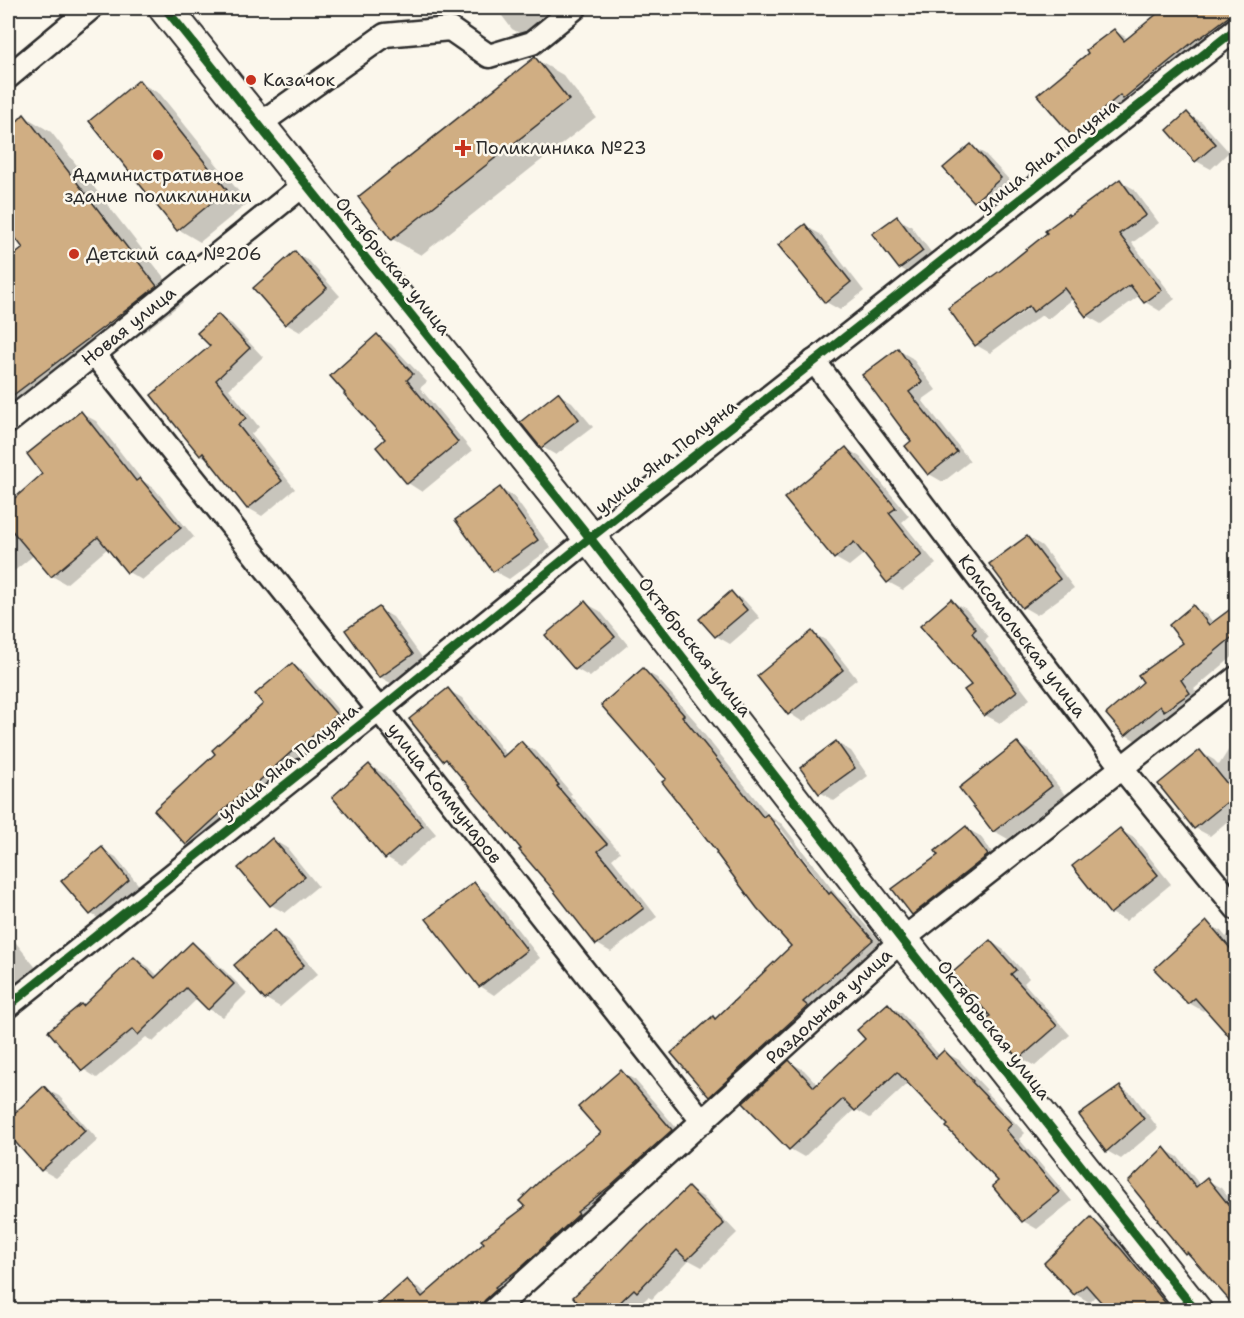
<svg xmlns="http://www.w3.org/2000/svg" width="1244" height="1318" font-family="'Shantell Sans',sans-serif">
  <rect width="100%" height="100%" fill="#fbf7ec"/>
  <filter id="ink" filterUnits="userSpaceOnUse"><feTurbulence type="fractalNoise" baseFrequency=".0167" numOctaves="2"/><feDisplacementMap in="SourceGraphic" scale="12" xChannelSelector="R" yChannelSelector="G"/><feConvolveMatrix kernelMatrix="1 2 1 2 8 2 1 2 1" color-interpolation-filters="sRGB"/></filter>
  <g filter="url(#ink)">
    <g fill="#0003" fill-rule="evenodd">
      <path d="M496,8h68l-38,29 -14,-8z"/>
      <path d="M1166,8l8,4 7,-4h45l10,14 -149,121 -14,-8 42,-104 14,8z"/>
      <path d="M535,59l28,16 33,42 -175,138 -29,-16 -32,-42z"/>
      <path d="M139,82l21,12 88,109 -48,39 -22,-13z"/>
      <path d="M1187,114l15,8 27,30 -18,17 -15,-8z"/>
      <path d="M24,116l27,16 132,170 -27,21 -148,111v-172l18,-14 -13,-15 -5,5v-105z"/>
      <path d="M971,146l14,8 30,32 -26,23 -14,-8z"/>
      <path d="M1120,181l14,8 25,34 -27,20 43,56 -15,12 -15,-9 -5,-7 -39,29 -14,-8 -13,-18 -26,21 -6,-4 -52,38 -14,-8 26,-74 68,-53zM1034,301l2,2 -57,41v-3z"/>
      <path d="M897,218l14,8 26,34 -23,16 -14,-8z"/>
      <path d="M805,226l15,8 44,57 -24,19 -14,-8 -46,-57z"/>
      <path d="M295,253l14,8 31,35 -40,36 -14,-8z"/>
      <path d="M218,316l14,8 31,33 -34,32 30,38 -8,7 44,55 -33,27 -14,-8 -38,-48 -9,-5 11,-108z"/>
      <path d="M377,336l14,8 36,38 -7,6 52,63 -50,41 -14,-9 -30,-36 9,-8z"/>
      <path d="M898,350l14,8 24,32 -14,10 48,61 -27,21 -14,-8 -16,-33z"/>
      <path d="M558,394l14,8 21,25 -37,28 -14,-8 -20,-25z"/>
      <path d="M81,413l15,8 47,60 11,7 40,49 -52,43 -14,-8 -20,-24 -42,36 -14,-8 -18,-21 -26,21v-70l36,-32z"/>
      <path d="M846,448l14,9 49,59 -7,6 34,42 -33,26 -15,-8 -23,-29 -16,13 -14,-8z"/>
      <path d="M500,489l14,8 37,51 -42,31 -15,-8z"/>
      <path d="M1028,537l14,9 32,42 -37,27 -14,-8z"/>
      <path d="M731,593l14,8 15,17 -30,26 -14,-8z"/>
      <path d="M951,601l15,8 23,28 -4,4 45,58 -30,24 -15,-8 -12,-30z"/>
      <path d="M585,603l15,8 28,34 -38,32 -14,-8z"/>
      <path d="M1193,607l14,8 7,8 22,-16v47l-42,35 9,12 -63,42 -14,-8 60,-92z"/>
      <path d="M379,609l14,8 33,46 -32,22 -14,-8z"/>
      <path d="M813,633l14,8 30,38 -54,43 -14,-9z"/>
      <path d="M292,664l14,9 44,51 -149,128 -14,-8 31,-90 48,-50z"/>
      <path d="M643,670l14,8 40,45 -1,1 73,92 13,8 56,73 7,5 41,46 -162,156 -14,-8 7,-76 76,-74 -74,-93 -51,-74zM772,822h4l58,77 -2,2z"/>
      <path d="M448,690l14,8 45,57 15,-12 14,8 36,43 -2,1 50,57 -8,7 45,58 -46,35 -14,-8 -74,-95 -70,-84 -9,-5z"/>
      <path d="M1236,738v76l-26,22 -15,-8 -35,-43 40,-33 14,8 5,5z"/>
      <path d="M837,743l14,8 17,25 -34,25 -14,-9z"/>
      <path d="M1017,744l15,8 33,43 -57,44 -14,-8z"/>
      <path d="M370,766l14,8 52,60 -35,32 -15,-9z"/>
      <path d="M966,828l14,8 21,28 -74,58 -14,-8z"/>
      <path d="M1120,830l14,8 37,46 -45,37 -15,-8z"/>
      <path d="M273,840l14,8 31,38 -33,27 -14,-8 -31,-37z"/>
      <path d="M102,849l14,8 26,32 -37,33 -14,-8z"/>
      <path d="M474,884l14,8 52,66 -46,37 -14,-9z"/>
      <path d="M1207,923l14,8 5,6 10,-10v114l-29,-33 -4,3 -14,-8z"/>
      <path d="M274,932l14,8 30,34 -38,33 -14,-8z"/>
      <path d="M8,935l4,3 29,36 -33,26z"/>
      <path d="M990,941l14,9 25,28 -5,5 46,52 -35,31 -15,-8 -31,-39 3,-3z"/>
      <path d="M192,944l14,8 41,41 -24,24 -14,-8 -11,-11 -45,44 -7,-5 -49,41 -14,-9 1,-62 51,-49 14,9 10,10z"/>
      <path d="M888,1005l14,8 38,43 4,-4 15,8 28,30 -2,1 40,42 -6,6 53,62 -35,28 -14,-8 -29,-34 6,-6 -91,-99 -39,36 -15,-9 -51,48 -14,-8 -45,-46 44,-41 15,8 14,15 49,-46z"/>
      <path d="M621,1072l14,8 51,59 -188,171h-114l23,-29 14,8 5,6 101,-88 76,-74z"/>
      <path d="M1120,1087l14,9 24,32 -37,31 -14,-8z"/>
      <path d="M44,1088l15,8 39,44 -42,38 -14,-8 -34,-39v-10z"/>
      <path d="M1164,1149l14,8 22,28 7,-5 14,8 15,19v99l-42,-49 -8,-4z"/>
      <path d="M689,1189l14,8 34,36 -35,34 -13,-7 -37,39 -4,-2 -14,13h-47z"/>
      <path d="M1091,1219l14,8 31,33 43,50h-68l-14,-15 -8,7 -14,-8 -29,-31z"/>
    </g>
    <g fill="#d0ae83" stroke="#2b2b2b" stroke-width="1.5">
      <path d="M1164,8h72v3l-36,27 -1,-1 -76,62 -3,-4 -48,41 -35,-41 51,-42 -2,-3 28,-21 10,12z"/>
      <path d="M535,57l34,43 -178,140 -33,-43z"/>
      <path d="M139,80l88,110 -50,41 -88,-110z"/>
      <path d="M1187,112l29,32 -21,18 -28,-32z"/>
      <path d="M24,114l133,172 -28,22 -121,91v-139l15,-12 -15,-20v-97z"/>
      <path d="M971,144l30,34 -27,24 -31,-34z"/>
      <path d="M1120,179l26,36 -27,19 43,56 -18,13 -14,-18 -44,32 -22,-29 -31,24 -4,-6 -54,40 -27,-38 53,-38 46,-37 -2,-2 23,-17 1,2z"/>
      <path d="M897,216l26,35 -24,18 -27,-35z"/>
      <path d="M805,224l46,58 -26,21 -47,-58z"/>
      <path d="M295,251l32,37 -42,37 -32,-37z"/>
      <path d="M218,314l32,34 -34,32 30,38 -8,7 44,56 -35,28 -44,-56 -3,3 -49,-61 59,-49 -13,-13z"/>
      <path d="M377,334l36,40 -6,6 51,62 -51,42 -31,-37 9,-8 -41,-45 1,-1 -15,-17z"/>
      <path d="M898,348l24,34 -13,10 48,60 -29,23 -23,-29 6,-5 -49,-66z"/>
      <path d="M558,392l21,27 -38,29 -21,-26z"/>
      <path d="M81,411l55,70 4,-3 41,50 -54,45 -29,-36 -47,40 -43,-51v-22l34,-30 -15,-20z"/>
      <path d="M846,447l50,61 -7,5 33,42 -35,28 -33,-41 -20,17 -50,-61z"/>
      <path d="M500,487l38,53 -45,32 -38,-52z"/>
      <path d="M1027,536l33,43 -38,29 -33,-44z"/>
      <path d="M731,591l16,19 -32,27 -16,-18z"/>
      <path d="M951,599l25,30 -4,4 45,58 -33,25 -20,-26 7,-5 -51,-59z"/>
      <path d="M585,601l30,36 -40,33 -30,-35z"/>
      <path d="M1193,605l16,20 27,-20v29l-55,46 9,13 -26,18 -4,-5 -35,30 -19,-22 37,-32 -5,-7 45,-32 -14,-18z"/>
      <path d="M379,607l34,47 -34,24 -34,-48z"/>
      <path d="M812,631l31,39 -55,45 -31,-39z"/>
      <path d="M292,663l45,52 -37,32 -1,-2 -51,46 -1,-2 -61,56 -32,-35 61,-56 -3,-4 51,-46 -8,-10z"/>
      <path d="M643,668l41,47 -2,1 81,101 4,-3 62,80 2,-2 42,48 -70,62 5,4 -99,91 -38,-44 42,-37 2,3 76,-73 -34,-38 -41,-55 1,-1 -55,-70 4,-3 -65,-74z"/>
      <path d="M448,688l55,69 18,-16 38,44 -2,1 50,58 -9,7 46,57 -48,37 -46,-59 -31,-36 2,-1 -75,-90 -3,2 -34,-42z"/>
      <path d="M836,741l19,27 -36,26 -19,-26z"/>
      <path d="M1017,742l35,44 -59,46 -34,-44z"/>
      <path d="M1200,750l36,45 -42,34 -36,-45z"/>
      <path d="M369,764l54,62 -38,33 -53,-62z"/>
      <path d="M966,826l22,29 -76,60 -20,-26 46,-34 -3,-4z"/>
      <path d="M1120,828l38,47 -48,39 -38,-48z"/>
      <path d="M272,838l33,39 -35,29 -32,-38z"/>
      <path d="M102,847l27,33 -39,35 -29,-34z"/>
      <path d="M474,882l53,68 -48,37 -53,-68z"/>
      <path d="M1207,921l29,34v89l-41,-46 -7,6 -34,-35z"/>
      <path d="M274,930l30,35 -39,35 -31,-35z"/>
      <path d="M990,940l26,30 -5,4 46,52 -38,33 -32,-40 3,-3 -38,-43z"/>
      <path d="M192,942l42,42 -26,26 -22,-22 -48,47 -5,-6 -51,42 -34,-40 33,-27 2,2 51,-49 21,21z"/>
      <path d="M888,1003l48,55 8,-8 29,31 -1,1 40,42 -6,6 53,62 -37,30 -30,-36 6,-5 -52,-54 2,-2 -51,-53 -42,39 -12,-12 -54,51 -46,-47 46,-43 25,27 51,-48 -8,-9z"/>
      <path d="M621,1070l51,60 -62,56 -33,26 2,2 -56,52 -28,21 2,2 -12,11 -9,11h-105l36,-32 15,18 62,-54 -3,-3 44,-33 -6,-6 26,-25 56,-43 -23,-26z"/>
      <path d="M44,1086l41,45 -44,40 -33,-37v-15z"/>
      <path d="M1120,1086l24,33 -38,33 -27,-37z"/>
      <path d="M1164,1147l32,40 11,-9 29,36v94l-49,-56 -2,2 -28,-34 1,-1 -30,-37z"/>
      <path d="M688,1187l36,37 -37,36 -10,-10 -40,42 -3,-3 -23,22h-26l-12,-14 28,-26 30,-31 1,1z"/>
      <path d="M1091,1217l31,33 50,61h-63l-23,-26 -12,10 -30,-32z"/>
    </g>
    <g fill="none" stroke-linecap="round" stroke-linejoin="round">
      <defs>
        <g id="street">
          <path d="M8,77l83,-69"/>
          <path d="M258,125l127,-90 65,-6 39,27 43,-13 43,-35"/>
          <path id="s1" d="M94,354l285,356 324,412"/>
          <path id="s2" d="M814,361l308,407 114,140"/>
          <path id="s3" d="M8,422l86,-68 212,-171"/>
          <path d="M8,1006l371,-296 211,-172 646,-509"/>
          <path id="s4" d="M494,1310l408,-370 334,-262"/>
        </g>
        <path id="secondary" d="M165,8l425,530 312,402 293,370"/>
      </defs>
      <use href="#street" stroke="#2b2b2b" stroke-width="27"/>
      <use href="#secondary" stroke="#2b2b2b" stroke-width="36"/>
      <use href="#street" stroke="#fbf7ec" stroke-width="22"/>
      <use href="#secondary" stroke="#fbf7ec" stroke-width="32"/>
      <defs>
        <g id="cycleway">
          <path d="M165,8l425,530 312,402 293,370"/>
          <path d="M8,1006l371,-296 211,-172 646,-509"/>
        </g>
      </defs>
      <use href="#cycleway" stroke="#fbf7ec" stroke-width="13"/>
      <use href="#cycleway" stroke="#1b5e20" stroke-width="9"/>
    </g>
  </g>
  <g fill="#c8321e" stroke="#fbf7ec" stroke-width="2">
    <circle cx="251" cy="80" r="6"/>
    <path d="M460 139h6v6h6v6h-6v6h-6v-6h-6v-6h6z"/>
    <circle cx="158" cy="155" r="6"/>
    <circle cx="74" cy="254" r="6"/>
  </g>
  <g text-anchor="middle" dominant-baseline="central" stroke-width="5" stroke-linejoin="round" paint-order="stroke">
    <g font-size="18" fill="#2b2b2b" stroke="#fbf7ec" text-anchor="start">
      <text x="263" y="80">Казачок</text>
      <text x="476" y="148">Поликлиника №23</text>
      <text x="158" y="175" text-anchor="middle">Административное<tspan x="158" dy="21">здание поликлиники</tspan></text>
      <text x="86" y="254">Детский сад №206</text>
    </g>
    <g font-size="18" fill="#2b2b2b" stroke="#fbf7ec">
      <text transform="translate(1048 156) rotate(-38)">улица Яна Полуяна</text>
      <text transform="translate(393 266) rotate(51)">Октябрьская улица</text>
      <text stroke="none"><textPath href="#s3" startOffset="154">Новая улица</textPath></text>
      <text transform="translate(666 457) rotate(-38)">улица Яна Полуяна</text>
      <text stroke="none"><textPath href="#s2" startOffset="345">Комсомольская улица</textPath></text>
      <text transform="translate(695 647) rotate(52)">Октябрьская улица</text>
      <text transform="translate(288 762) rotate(-39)">улица Яна Полуяна</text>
      <text stroke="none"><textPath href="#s1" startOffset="562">улица Коммунаров</textPath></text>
      <text stroke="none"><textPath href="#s4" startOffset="452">Раздольная улица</textPath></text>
      <text transform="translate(994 1030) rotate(52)">Октябрьская улица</text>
    </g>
  </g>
  <rect width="1244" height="1318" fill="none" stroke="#fbf7ec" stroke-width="30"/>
  <rect x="15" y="15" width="1214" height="1288" fill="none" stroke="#2b2b2b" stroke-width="2" filter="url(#ink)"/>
</svg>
